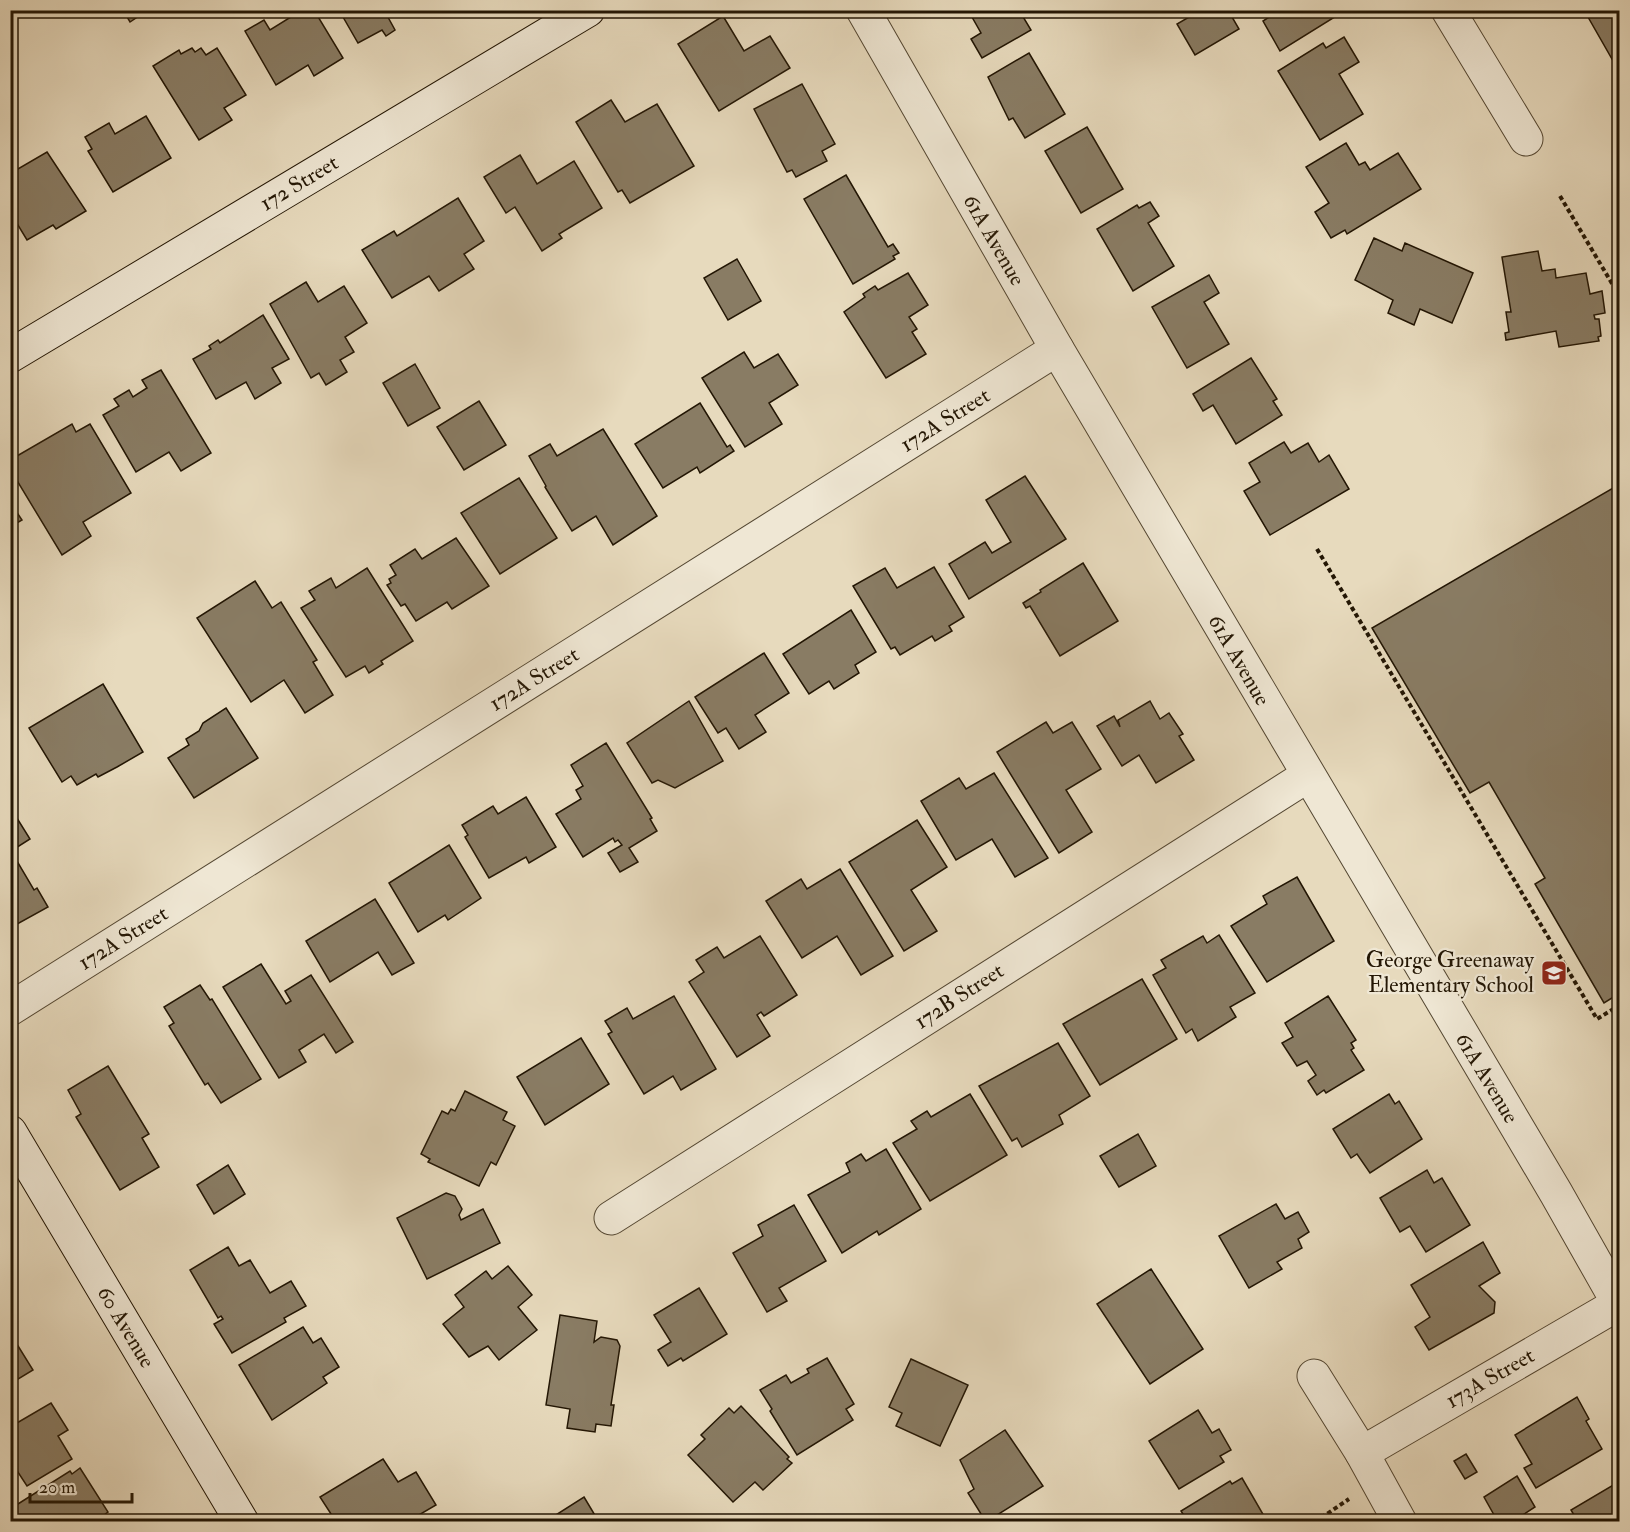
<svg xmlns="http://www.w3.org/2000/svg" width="1630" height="1532" font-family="'IM FELL Double Pica',serif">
  <rect width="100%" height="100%" fill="#e7dabd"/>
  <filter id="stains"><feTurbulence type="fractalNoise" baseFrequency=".00333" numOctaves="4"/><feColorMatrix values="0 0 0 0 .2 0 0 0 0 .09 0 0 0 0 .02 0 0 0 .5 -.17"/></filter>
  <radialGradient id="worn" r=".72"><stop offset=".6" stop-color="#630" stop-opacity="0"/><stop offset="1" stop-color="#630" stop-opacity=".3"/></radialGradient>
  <g fill="#897c64" stroke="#231604" stroke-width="1.5">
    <path d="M123,10h25l-18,12z"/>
    <path d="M302,10h12l29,48 -29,18 -6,-11 -32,20 -31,-54 19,-11 6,10z"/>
    <path d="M339,10h45l11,20 -9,6 -4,-6 -24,13z"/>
    <path d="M968,10h51l12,20 -49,28 -11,-19 10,-6z"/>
    <path d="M1201,10h27l11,19 -44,26 -18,-31z"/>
    <path d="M1280,10h66l-66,41 -17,-30z"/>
    <path d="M1584,10h36v54l-4,2z"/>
    <path d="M723,16l21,35 26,-15 20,32 -71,43 -41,-67z"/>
    <path d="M1344,37l15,25 -20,12 24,40 -43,26 -42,-69 45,-28 3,5z"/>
    <path d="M192,48l3,4 6,-4 5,7 11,-7 29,47 -22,13 8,12 -33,20 -46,-74 26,-16 2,4z"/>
    <path d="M1029,53l36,61 -40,24 -12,-20 -4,2 -21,-43z"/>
    <path d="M802,84l33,60 -13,7 5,10 -31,16 -4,-7 -5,2 -33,-63z"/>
    <path d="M611,100l14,22 32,-18 37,62 -64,37 -8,-13 -4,2 -42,-70z"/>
    <path d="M146,116l25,42 -58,34 -25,-41 4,-2 -7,-12 24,-14 6,11z"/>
    <path d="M1087,127l36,62 -42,24 -36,-62z"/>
    <path d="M1346,143l13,22 6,-3 5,8 28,-17 23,36 -74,45 -2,-4 -14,8 -16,-26 14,-9 -23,-36z"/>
    <path d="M47,152l39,59 -30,18 -3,-4 -26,15 -17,-28v-47l4,-2 4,6z"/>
    <path d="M520,155l17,29 37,-23 28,47 -43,26 3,4 -20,13 -27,-44 -9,6 -22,-36z"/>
    <path d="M846,175l42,72 5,-3 6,9 -6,3 2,3 -42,25 -49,-85z"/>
    <path d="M458,198l26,43 -20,13 10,15 -35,22 -10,-15 -37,22 -30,-48 32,-19 3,5z"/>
    <path d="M1150,202l9,14 -11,7 26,43 -41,25 -36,-62 40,-24 2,3z"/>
    <path d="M1374,238l28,13 3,-8 68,30 -21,50 -32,-14 -6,16 -26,-12 5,-13 -38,-20z"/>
    <path d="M1538,251l4,20 13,-2 1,9 30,-5 4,21 12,-3 3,22 -11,2 1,4h4l2,17 -3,1 1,4 -40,6 -3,-16 -50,9 -1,-7 4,-1 -3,-20h5l-9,-55z"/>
    <path d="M737,259l24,42 -33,19 -24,-42z"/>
    <path d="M908,273l20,32 -19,12 8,12 -5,3 14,22 -40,24 -42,-66 21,-15 -2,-3 12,-8 3,4z"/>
    <path d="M1209,275l10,18 -15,9 25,42 -42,24 -35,-61z"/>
    <path d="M306,282l12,20 26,-16 23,37 -22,14 9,15 -14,8 7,12 -21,13 -7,-12 -8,5 -41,-74z"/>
    <path d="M263,315l26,44 -17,9 9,15 -26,16 -9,-17 -30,17 -23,-40 18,-10 -2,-3 9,-6 2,3z"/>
    <path d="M744,352l10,16 24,-14 20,31 -29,18 13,21 -37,23 -43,-69z"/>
    <path d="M1251,358l26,41 -4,2 9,14 -46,29 -23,-39 -10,6 -10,-17z"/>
    <path d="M415,364l25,44 -32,18 -25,-43z"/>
    <path d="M161,370l50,83 -30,18 -12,-19 -33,20 -33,-57 16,-9 -5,-7 15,-9 4,7 14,-9 -5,-8z"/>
    <path d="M479,401l27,44 -42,25 -27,-43z"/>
    <path d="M700,403l27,44 3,-2 4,6 -34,22 -3,-6 -34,21 -28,-44z"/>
    <path d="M72,424l4,8 14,-8 41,69 -48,29 8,14 -29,19 -52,-86v-9z"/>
    <path d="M603,429l54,87 -44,29 -17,-29 -24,15 -27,-44 1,-1 -17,-30 21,-12 7,12z"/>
    <path d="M1284,442l7,11 17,-10 11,19 10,-7 20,34 -79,46 -26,-44 16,-9 -11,-19z"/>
    <path d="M1025,476l41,63 -97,60 -20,-35 36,-22 7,11 19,-11 -25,-42z"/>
    <path d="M519,478l38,60 -57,36 -39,-61z"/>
    <path d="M1620,484v509l-16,10 -69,-119 10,-6 -56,-96 -19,11 -98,-165z"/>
    <path d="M10,502l12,18 -12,7z"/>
    <path d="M456,538l33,48 -37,23 -5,-7 -31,19 -11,-17 -4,2 -14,-21 4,-2 -2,-4 7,-4 -6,-10 25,-16 7,10z"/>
    <path d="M1083,563l35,58 -58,35 -30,-50 -4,2 -3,-5 18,-11 -1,-2z"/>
    <path d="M934,567l30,50 -15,9 3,5 -17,10 -3,-5 -32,19 -5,-8 -4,2 -38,-63 32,-18 12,20z"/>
    <path d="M367,568l46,73 -32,20 2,3 -14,9 -4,-7 -19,11 -45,-69 14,-8 -6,-9 22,-13 5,10z"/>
    <path d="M255,581l17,27 9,-6 36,58 -4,2 20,33 -28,18 -21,-33 -33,22 -54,-84z"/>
    <path d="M851,610l25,42 -21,13 4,8 -25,16 -5,-8 -20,13 -26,-40z"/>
    <path d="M764,653l25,40 -34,22 11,17 -27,17 -13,-21 -8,5 -23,-36z"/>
    <path d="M103,684l40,68 -26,15 -19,10 -2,-3 -19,11 -6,-9 -9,6 -33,-54z"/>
    <path d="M689,701l34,60 -48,27 -17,-8 -6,3 -25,-40z"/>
    <path d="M1150,701l10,18 9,-6 14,21 -4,2 15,24 -38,23 -17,-28 -17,11 -25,-40 17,-10 6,11 -2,-7z"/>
    <path d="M226,708l32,50 -64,40 -26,-40 21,-13 -3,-6 13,-8 4,-8z"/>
    <path d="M1046,722l7,11 19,-11 29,47 -35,21 26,42 -33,21 -62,-101z"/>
    <path d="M606,743l46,75 -2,1 7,12 -28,17 9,14 -18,10 -12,-19 14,-8 -4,-5 -3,2 -2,-4 -30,19 -27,-43 25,-15 -5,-9 7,-4 -12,-21z"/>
    <path d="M994,773l54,85 -33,19 -23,-38 -36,21 -35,-59 38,-23 7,11z"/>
    <path d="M526,797l30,50 -27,16 -3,-6 -37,21 -24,-41 3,-2 -6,-10 31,-19 5,8z"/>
    <path d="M15,815l15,24 -19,12 23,39 3,-2 11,19 -38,21v-110z"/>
    <path d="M917,820l30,47 -36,23 26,41 -33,20 -55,-89z"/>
    <path d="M449,845l32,53 -33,22 -3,-5 -27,17 -29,-49z"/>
    <path d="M840,869l53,87 -32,19 -24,-39 -35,22 -36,-57 35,-22 6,10z"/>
    <path d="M1297,877l37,64 -67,41 -36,-56 36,-22 -4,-8z"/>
    <path d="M375,899l39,64 -22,12 -14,-23 -48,30 -24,-41z"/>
    <path d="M1219,935l36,58 -25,14 6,10 -38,24 -6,-12 -6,4 -33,-58 13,-7 -5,-8 42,-24 4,7z"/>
    <path d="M760,936l37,59 -33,21 -3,-4 -4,3 13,21 -33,21 -48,-75 15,-10 -8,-12 21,-13 7,11z"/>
    <path d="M261,964l25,40 5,-3 -6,-10 26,-16 42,67 -17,11 -12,-19 -25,16 7,12 -27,16 -56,-91z"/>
    <path d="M1142,979l35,60 -77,46 -37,-61z"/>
    <path d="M200,985l10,15 2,-1 49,80 -40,24 -13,-20 -3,2 -36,-59 5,-3 -10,-16z"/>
    <path d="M674,996l42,73 -35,21 -8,-14 -29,18 -36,-60 4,-2 -7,-11 22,-13 6,11z"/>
    <path d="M1328,996l28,44 -5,3 3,5 -3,2 13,20 -38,23 -2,-3 -7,5 -9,-14 8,-6 -9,-14 -10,5 -15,-23 11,-6 -8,-14z"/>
    <path d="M581,1038l28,46 -64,41 -28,-48z"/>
    <path d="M1058,1043l32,53 -31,19 4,9 -41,23 -5,-9 -5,3 -33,-55z"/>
    <path d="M108,1066l41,68 -7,4 17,29 -39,23 -44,-73 5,-3 -13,-24z"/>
    <path d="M465,1091l42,21 -4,8 12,6 -19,39 -5,-3 -12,24 -51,-24 2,-3 -9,-5 21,-43 6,3 3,-5 4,2z"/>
    <path d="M970,1094l37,61 -77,46 -37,-58 24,-14 -6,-8 16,-10 4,6z"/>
    <path d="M1389,1094l6,10 4,-3 23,38 -52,34 -13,-19 -6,4 -18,-29z"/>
    <path d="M1138,1134l18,32 -37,21 -19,-31z"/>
    <path d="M886,1149l35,60 -42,26 -2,-4 -35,22 -34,-58 42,-23 -4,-9 15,-9 5,7z"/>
    <path d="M228,1165l17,29 -31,20 -17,-29z"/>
    <path d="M1427,1170l7,13 8,-5 28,47 -44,27 -16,-26 -10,6 -20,-34z"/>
    <path d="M446,1193l9,3 7,13 -3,6 2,5 22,-11 17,34 -73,36 -30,-61z"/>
    <path d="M1276,1204l9,15 13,-7 11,20 -11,7 4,9 -25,14 5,7 -33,19 -30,-52z"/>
    <path d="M794,1205l32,56 -47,27 8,13 -20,11 -34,-59 30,-17 -5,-11z"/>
    <path d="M1483,1242l17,31 -21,13 16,16 -1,11 -65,37 -14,-23 15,-10 -19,-32z"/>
    <path d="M228,1247l11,19 11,-6 20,33 21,-12 15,25 -22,12 2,4 -54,31 -18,-29 9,-5 -2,-3 -3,2 -28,-48z"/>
    <path d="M508,1266l24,29 -14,12 19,23 -38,30 -11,-14 -19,11 -26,-33 21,-17 -9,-12 31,-24 6,8z"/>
    <path d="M1151,1269l52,80 -53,35 -53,-80z"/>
    <path d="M699,1288l28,46 -44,27 -2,-3 -13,8 -10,-16 13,-8 -17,-27z"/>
    <path d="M560,1315l37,6 -3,21 7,-5 16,3 3,6 -9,59h3l-3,21 -15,-2 -1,8 -28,-4 3,-19 -24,-4z"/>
    <path d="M303,1327l10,16 8,-5 18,29 -16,10 4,6 -55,37 -33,-55z"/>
    <path d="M10,1333l23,37 -23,14z"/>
    <path d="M827,1358l27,46 -8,5 7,11 -56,35 -27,-44 2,-2 -12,-19 26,-15 5,8 18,-10 -2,-4z"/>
    <path d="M911,1359l57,26 -28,61 -44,-20 6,-13 -13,-6z"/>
    <path d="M1577,1397l12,22 -3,2 16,28 -66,39 -12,-20 8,-4 -17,-29z"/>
    <path d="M51,1403l17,27 -10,6 14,23 -45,27 -17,-26v-33z"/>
    <path d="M741,1406l48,51 -2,2 5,4 -29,27 -8,-8 -22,20 -45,-47 17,-16 -4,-4 28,-27 5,5z"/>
    <path d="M1198,1410l14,23 7,-4 12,21 -11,6 4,6 -45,27 -30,-48z"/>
    <path d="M1005,1430l38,56 -57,36 -18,-29 6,-4 -14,-29z"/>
    <path d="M1466,1454l11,18 -12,7 -11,-18z"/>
    <path d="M383,1459l15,23 18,-10 20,33 -19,11 3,6h-91l4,-5 -13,-20z"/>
    <path d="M80,1468l28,44 -14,10h-84v-13l60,-38 2,3z"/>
    <path d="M1517,1476l18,31 -23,15h-14l-14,-25z"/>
    <path d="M1242,1478l22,38 -4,6h-90l13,-8 -2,-3 49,-30 2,3z"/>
    <path d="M1620,1481v41h-42l-7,-12z"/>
    <path d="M584,1497l15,25h-46l-2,-4z"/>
  </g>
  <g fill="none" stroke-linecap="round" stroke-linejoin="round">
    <defs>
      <g id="street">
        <path d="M863,10l194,339 499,844 64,113"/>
        <path d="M1448,10l78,129"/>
        <path d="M10,1009l1047,-660"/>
        <path d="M611,1218l696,-442"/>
        <path d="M1314,1376l48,77 38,69"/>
        <path d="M1362,1453l256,-149"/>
      </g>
      <g id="secondary">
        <path d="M10,356l578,-346"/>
        <path d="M10,1132l232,390"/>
      </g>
    </defs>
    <use href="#street" stroke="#544732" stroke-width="35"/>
    <use href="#secondary" stroke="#231604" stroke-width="35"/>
    <g stroke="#231604" stroke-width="4" stroke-dasharray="4.5 3" stroke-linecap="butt">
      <path d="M1560,196l60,101"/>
      <path d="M1317,549l280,470 23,-14"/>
      <path d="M1315,1522l34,-23"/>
    </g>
    <use href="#street" stroke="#efe7d4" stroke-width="33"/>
    <use href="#secondary" stroke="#efe7d4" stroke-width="33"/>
  </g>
  <defs>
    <symbol id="school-square" viewBox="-11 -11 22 22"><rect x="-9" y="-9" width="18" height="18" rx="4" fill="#8f2418" stroke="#efe7d4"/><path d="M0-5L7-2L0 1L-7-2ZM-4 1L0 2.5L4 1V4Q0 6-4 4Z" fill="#fff"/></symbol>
  </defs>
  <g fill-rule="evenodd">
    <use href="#school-square" x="1539" y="958" width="30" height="30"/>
  </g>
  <g text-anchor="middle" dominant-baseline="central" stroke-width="4.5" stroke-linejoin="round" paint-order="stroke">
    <g font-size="22" fill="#231604" stroke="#efe7d4">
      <text transform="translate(299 183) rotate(-31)">172 Street</text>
      <text transform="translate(994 240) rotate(60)">61A Avenue</text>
      <text transform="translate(945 420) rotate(-32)">172A Street</text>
      <text transform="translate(1239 660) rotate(60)">61A Avenue</text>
      <text transform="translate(534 679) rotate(-32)">172A Street</text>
      <text transform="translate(123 938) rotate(-32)">172A Street</text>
      <text transform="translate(959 996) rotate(-33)">172B Street</text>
      <text transform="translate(1487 1078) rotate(59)">61A Avenue</text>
      <text transform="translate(126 1327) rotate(59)">60 Avenue</text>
      <text transform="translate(1490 1378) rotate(-30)">173A Street</text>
    </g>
    <g font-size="22" fill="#231604" stroke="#efe7d4" text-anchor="end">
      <text x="1534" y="960">George Greenaway<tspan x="1534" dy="25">Elementary School</tspan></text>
    </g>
  </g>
  <rect width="1630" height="1532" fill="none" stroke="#e7dabd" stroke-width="36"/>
  <rect x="12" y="12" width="1606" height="1508" fill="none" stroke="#231604" stroke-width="3"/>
  <rect x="18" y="18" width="1594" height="1496" fill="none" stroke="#231604" stroke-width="1.5"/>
  <path d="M30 1493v9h102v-9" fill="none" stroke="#231604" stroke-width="3"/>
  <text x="39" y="1493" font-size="18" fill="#231604" stroke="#efe7d4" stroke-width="4.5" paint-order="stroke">20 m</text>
  <rect width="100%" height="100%" filter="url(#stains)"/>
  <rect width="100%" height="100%" fill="url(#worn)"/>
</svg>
